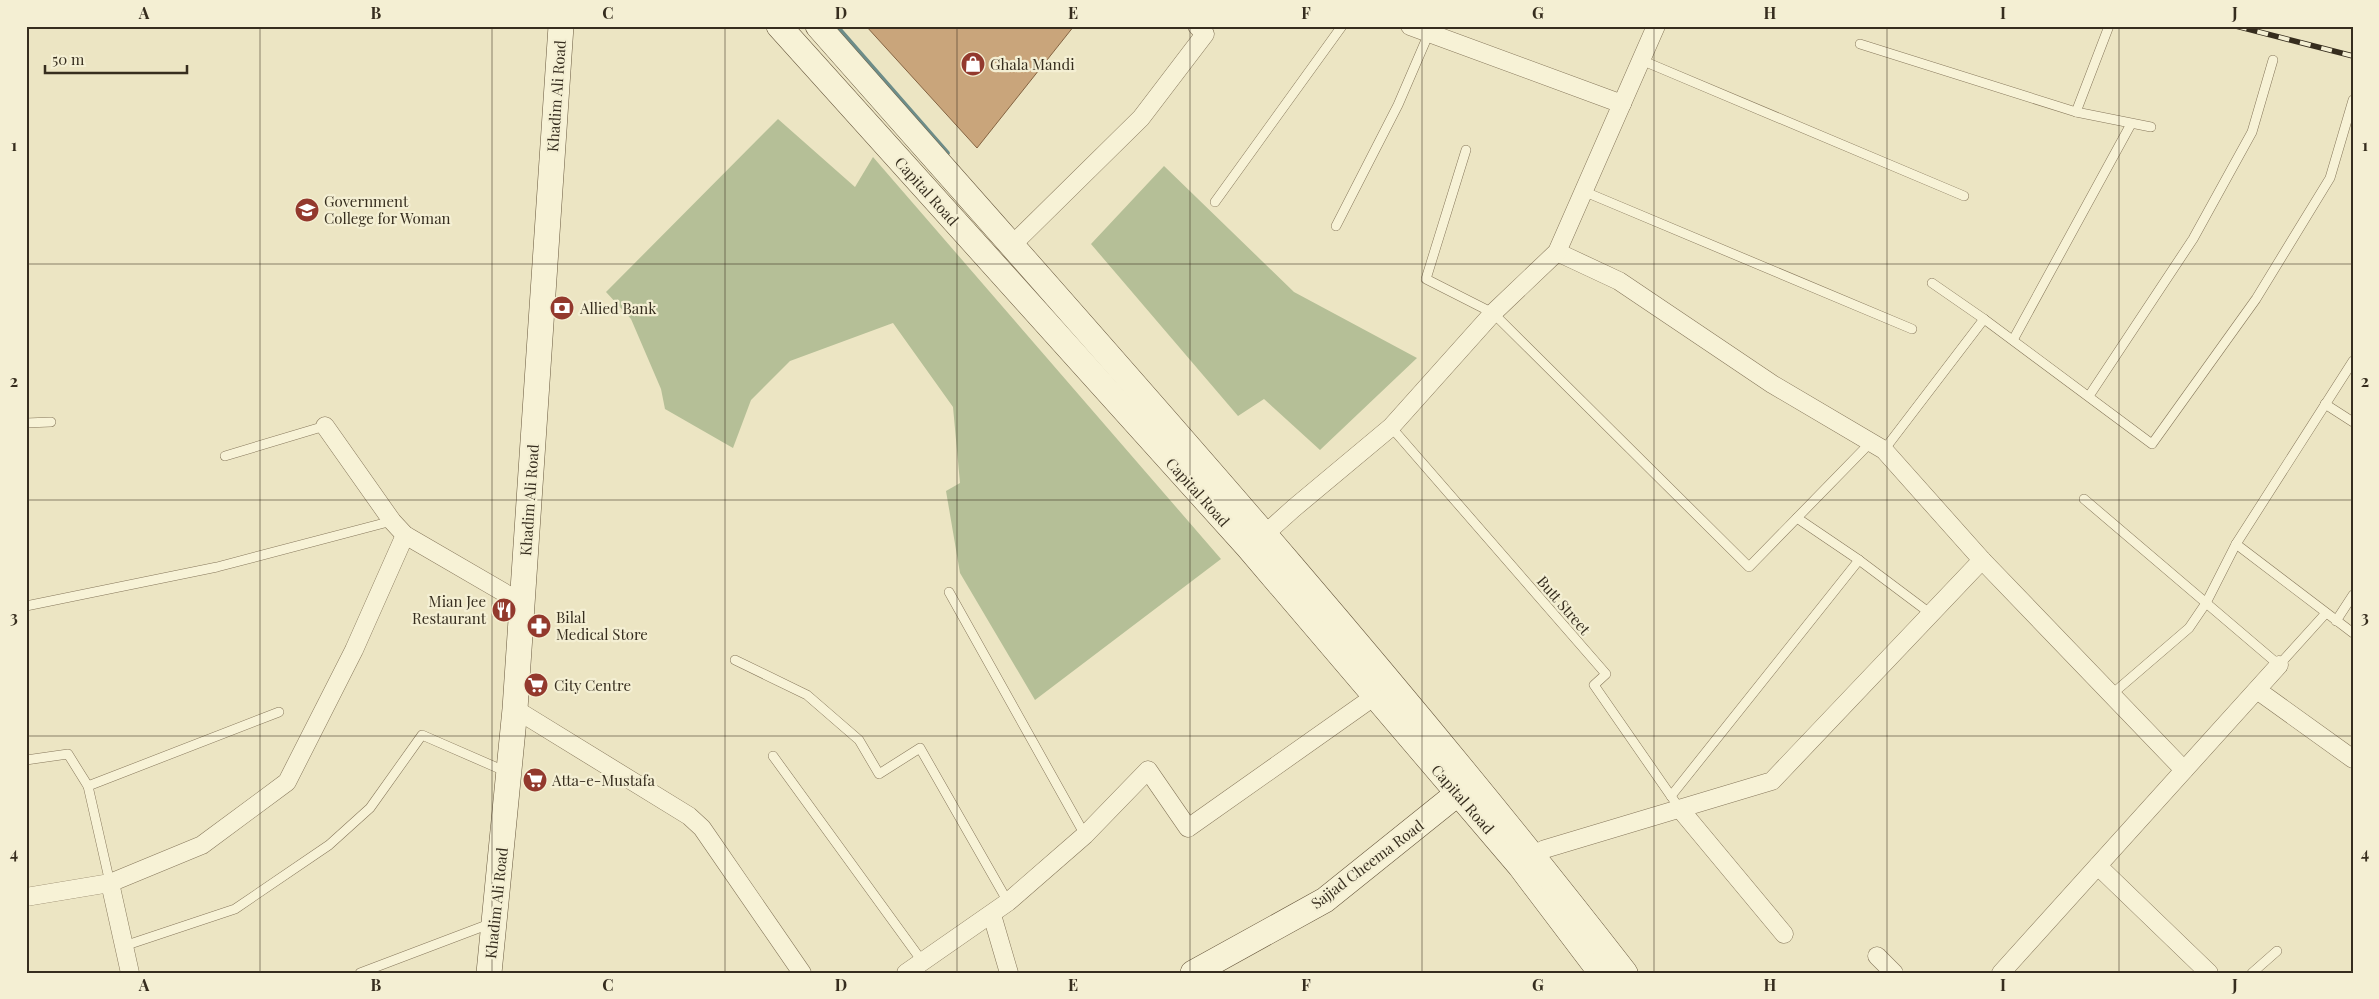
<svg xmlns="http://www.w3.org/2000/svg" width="2379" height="999" font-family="'Playfair Display',serif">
  <rect width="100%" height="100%" fill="#ece5c3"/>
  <g fill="#b5bf97">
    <path d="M778,119l77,68 18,-30 348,402 -186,141 -75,-127 -14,-82 14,-8 -7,-76 -60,-84 -103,38 -39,39 -18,48 -68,-39 -4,-20 -30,-70 -25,-27z"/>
    <path d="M1164,166l130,126 123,66 -97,92 -56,-51 -26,17 -147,-172z"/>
  </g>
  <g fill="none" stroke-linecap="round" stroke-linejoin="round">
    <path stroke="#6d8d89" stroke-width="5.5" d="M836,26l111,127"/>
  </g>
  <path fill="#c9a57b" stroke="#846442" d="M866,26h208l-97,122z"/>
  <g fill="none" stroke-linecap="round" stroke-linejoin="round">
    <defs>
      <g id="lane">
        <path d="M1860,44l216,68 75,15"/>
        <path d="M1641,60l323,136"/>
        <path d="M2076,112l33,-86"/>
        <path d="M1466,150l-40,129 67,34 256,254 122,-125"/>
        <path d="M1583,191l329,138"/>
        <path d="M1215,202l127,-176"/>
        <path d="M1336,226l62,-121 31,-72"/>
        <path d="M1932,283l52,36 168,125 104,-145 74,-121 23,-78"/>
        <path d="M2013,340l118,-216"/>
        <path d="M2089,396l104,-157 59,-107 21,-72"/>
        <path d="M2325,404l28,18"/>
        <path d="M26,423l25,-1"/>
        <path d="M1391,427l215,247 -12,11 86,124"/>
        <path d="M1884,450l100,-131"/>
        <path d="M225,456l100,-30"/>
        <path d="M2084,499l195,166 47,-52"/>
        <path d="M1797,518l62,42 72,54"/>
        <path d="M2236,544l117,89"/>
        <path d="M949,592l136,243"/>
        <path d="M26,606l191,-39 175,-46"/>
        <path d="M2336,621l17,-26"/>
        <path d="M735,660l72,35 52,45 20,34 41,-26 88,154"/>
        <path d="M2111,695l78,-67 17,-25 30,-59 117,-183"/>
        <path d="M773,756l149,205"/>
        <path d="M26,760l42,-6 20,32 22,97"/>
        <path d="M88,786l191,-74"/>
        <path d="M1671,796l188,-236"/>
        <path d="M124,946l111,-37 94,-64 41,-37 52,-73 85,37"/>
        <path d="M360,973l132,-50"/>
        <path d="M2252,973l25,-22"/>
      </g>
      <g id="street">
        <path d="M1410,26l212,78"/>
        <path d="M1011,246l130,-128 64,-84 -8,-8"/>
        <path d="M1557,252l62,29 153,103 112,66 98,110 202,210"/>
        <path d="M325,426l67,95 13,14 117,68"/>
        <path d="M1265,534l29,-26 97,-81 102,-114 64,-61 99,-226"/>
        <path d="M2257,690l96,69"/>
        <path d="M515,709l174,107 13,12 100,145"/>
        <path d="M1680,809l104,125"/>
        <path d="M1534,855l11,-6 227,-68 210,-221"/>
        <path d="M2098,866l111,107"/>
        <path d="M110,883l20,90"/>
        <path d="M26,897l84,-14 92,-38 85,-63 67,-132 51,-115"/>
        <path d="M992,915l17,58"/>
        <path d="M1877,956l17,17"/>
        <path d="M906,973l102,-71 77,-67 63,-65 40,58 187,-132"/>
        <path d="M2001,973l278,-308"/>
      </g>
      <g id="secondary">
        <path d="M779,26l469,521 272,319 81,107"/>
        <path d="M818,26c274,311 553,619 807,947"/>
        <path d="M489,973l26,-264 46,-683"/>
        <path d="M1193,973l132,-73 132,-106"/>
      </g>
    </defs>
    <use href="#lane" stroke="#86775b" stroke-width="10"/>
    <use href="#street" stroke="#86775b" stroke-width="19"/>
    <use href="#secondary" stroke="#68583e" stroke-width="26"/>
    <use href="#lane" stroke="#f7f2d6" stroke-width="9"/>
    <use href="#street" stroke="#f7f2d6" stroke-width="18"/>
    <use href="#secondary" stroke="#f7f2d6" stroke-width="25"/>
    <defs>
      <path id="rail" d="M2236,26l117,30"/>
    </defs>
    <use href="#rail" stroke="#362d1e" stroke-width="5.5"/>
    <use href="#rail" stroke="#f4efd3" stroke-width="4" stroke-dasharray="11" stroke-linecap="butt"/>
  </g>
  <path fill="none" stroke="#362d1e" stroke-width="1" stroke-opacity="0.55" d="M260,26v947M492,26v947M725,26v947M957,26v947M1190,26v947M1422,26v947M1654,26v947M1887,26v947M2119,26v947M26,264h2327M26,500h2327M26,736h2327"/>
  <defs>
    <symbol id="shop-disc" viewBox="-11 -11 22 22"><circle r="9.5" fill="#93392d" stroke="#f4efd3"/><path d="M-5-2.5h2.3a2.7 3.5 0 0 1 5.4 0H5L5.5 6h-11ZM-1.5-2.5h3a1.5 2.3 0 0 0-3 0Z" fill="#fff"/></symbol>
    <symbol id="university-disc" viewBox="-11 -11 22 22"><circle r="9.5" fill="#93392d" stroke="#f4efd3"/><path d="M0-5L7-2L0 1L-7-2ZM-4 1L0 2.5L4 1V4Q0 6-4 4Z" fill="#fff"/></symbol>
    <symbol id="bank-disc" viewBox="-11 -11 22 22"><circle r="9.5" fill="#93392d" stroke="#f4efd3"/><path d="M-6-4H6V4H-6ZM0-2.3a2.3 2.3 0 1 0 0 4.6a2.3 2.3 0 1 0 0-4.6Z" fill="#fff"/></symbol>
    <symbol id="restaurant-disc" viewBox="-11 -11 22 22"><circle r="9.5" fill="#93392d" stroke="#f4efd3"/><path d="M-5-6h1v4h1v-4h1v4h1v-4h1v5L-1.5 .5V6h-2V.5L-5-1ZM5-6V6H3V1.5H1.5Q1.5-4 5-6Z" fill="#fff"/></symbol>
    <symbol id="pharmacy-disc" viewBox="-11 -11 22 22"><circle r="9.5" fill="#93392d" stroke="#f4efd3"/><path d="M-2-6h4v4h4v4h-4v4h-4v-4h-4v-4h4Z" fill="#fff"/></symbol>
    <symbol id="supermarket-disc" viewBox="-11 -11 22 22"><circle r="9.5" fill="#93392d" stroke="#f4efd3"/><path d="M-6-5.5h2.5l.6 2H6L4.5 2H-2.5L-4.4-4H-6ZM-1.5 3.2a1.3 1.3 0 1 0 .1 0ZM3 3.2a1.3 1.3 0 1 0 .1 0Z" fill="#fff"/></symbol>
  </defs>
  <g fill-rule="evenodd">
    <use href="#shop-disc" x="959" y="50" width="28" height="28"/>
    <use href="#university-disc" x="293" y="196" width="28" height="28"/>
    <use href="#bank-disc" x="548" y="294" width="28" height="28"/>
    <use href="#restaurant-disc" x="490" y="596" width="28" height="28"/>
    <use href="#pharmacy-disc" x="525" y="612" width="28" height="28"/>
    <use href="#supermarket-disc" x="522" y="671" width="28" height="28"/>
    <use href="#supermarket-disc" x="521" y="766" width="28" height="28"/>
  </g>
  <g text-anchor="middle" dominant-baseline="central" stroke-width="4.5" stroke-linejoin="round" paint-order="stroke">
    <g font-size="15" fill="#362d1e" stroke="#f4efd3" text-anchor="start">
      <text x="990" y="64">Ghala Mandi</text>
      <text x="324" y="201">Government<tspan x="324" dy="17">College for Woman</tspan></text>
      <text x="580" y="308">Allied Bank</text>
      <text x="486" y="601" text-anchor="end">Mian Jee<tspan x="486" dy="17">Restaurant</tspan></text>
      <text x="556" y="617">Bilal<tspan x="556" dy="17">Medical Store</tspan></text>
      <text x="554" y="685">City Centre</text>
      <text x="552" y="780">Atta-e-Mustafa</text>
    </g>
    <g font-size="15" fill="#362d1e" stroke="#f4efd3">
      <text transform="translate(556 96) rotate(-86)">Khadim Ali Road</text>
      <text transform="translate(927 191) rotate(48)">Capital Road</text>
      <text transform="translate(1198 492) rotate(48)">Capital Road</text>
      <text transform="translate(529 500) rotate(-86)">Khadim Ali Road</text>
      <text transform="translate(1564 605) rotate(49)">Butt Street</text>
      <text transform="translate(1463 799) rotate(49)">Capital Road</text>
      <text transform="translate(1367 864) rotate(-37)">Sajjad Cheema Road</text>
      <text transform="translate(496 903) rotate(-84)">Khadim Ali Road</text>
    </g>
  </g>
  <rect width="2379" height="999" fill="none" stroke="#f4efd3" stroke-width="55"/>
  <path d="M45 65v8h142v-8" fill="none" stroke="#362d1e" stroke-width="2.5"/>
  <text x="52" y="65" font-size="15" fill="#362d1e" stroke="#f4efd3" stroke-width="4" paint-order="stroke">50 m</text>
  <rect x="28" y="28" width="2324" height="944" fill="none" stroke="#362d1e" stroke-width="2"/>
  <g font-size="16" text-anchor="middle" font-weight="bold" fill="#362d1e">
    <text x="144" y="19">A</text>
    <text x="376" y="19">B</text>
    <text x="608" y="19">C</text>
    <text x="841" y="19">D</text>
    <text x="1073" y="19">E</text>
    <text x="1306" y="19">F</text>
    <text x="1538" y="19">G</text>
    <text x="1770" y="19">H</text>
    <text x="2003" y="19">I</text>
    <text x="2235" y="19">J</text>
    <text x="14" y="151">1</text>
    <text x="2365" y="151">1</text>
    <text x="14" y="387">2</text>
    <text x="2365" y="387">2</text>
    <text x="14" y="623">3</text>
    <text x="2365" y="623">3</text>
    <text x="14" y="859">4</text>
    <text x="2365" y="859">4</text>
    <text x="144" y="991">A</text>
    <text x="376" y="991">B</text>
    <text x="608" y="991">C</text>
    <text x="841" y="991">D</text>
    <text x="1073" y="991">E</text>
    <text x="1306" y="991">F</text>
    <text x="1538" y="991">G</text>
    <text x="1770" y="991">H</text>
    <text x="2003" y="991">I</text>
    <text x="2235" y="991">J</text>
  </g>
</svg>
